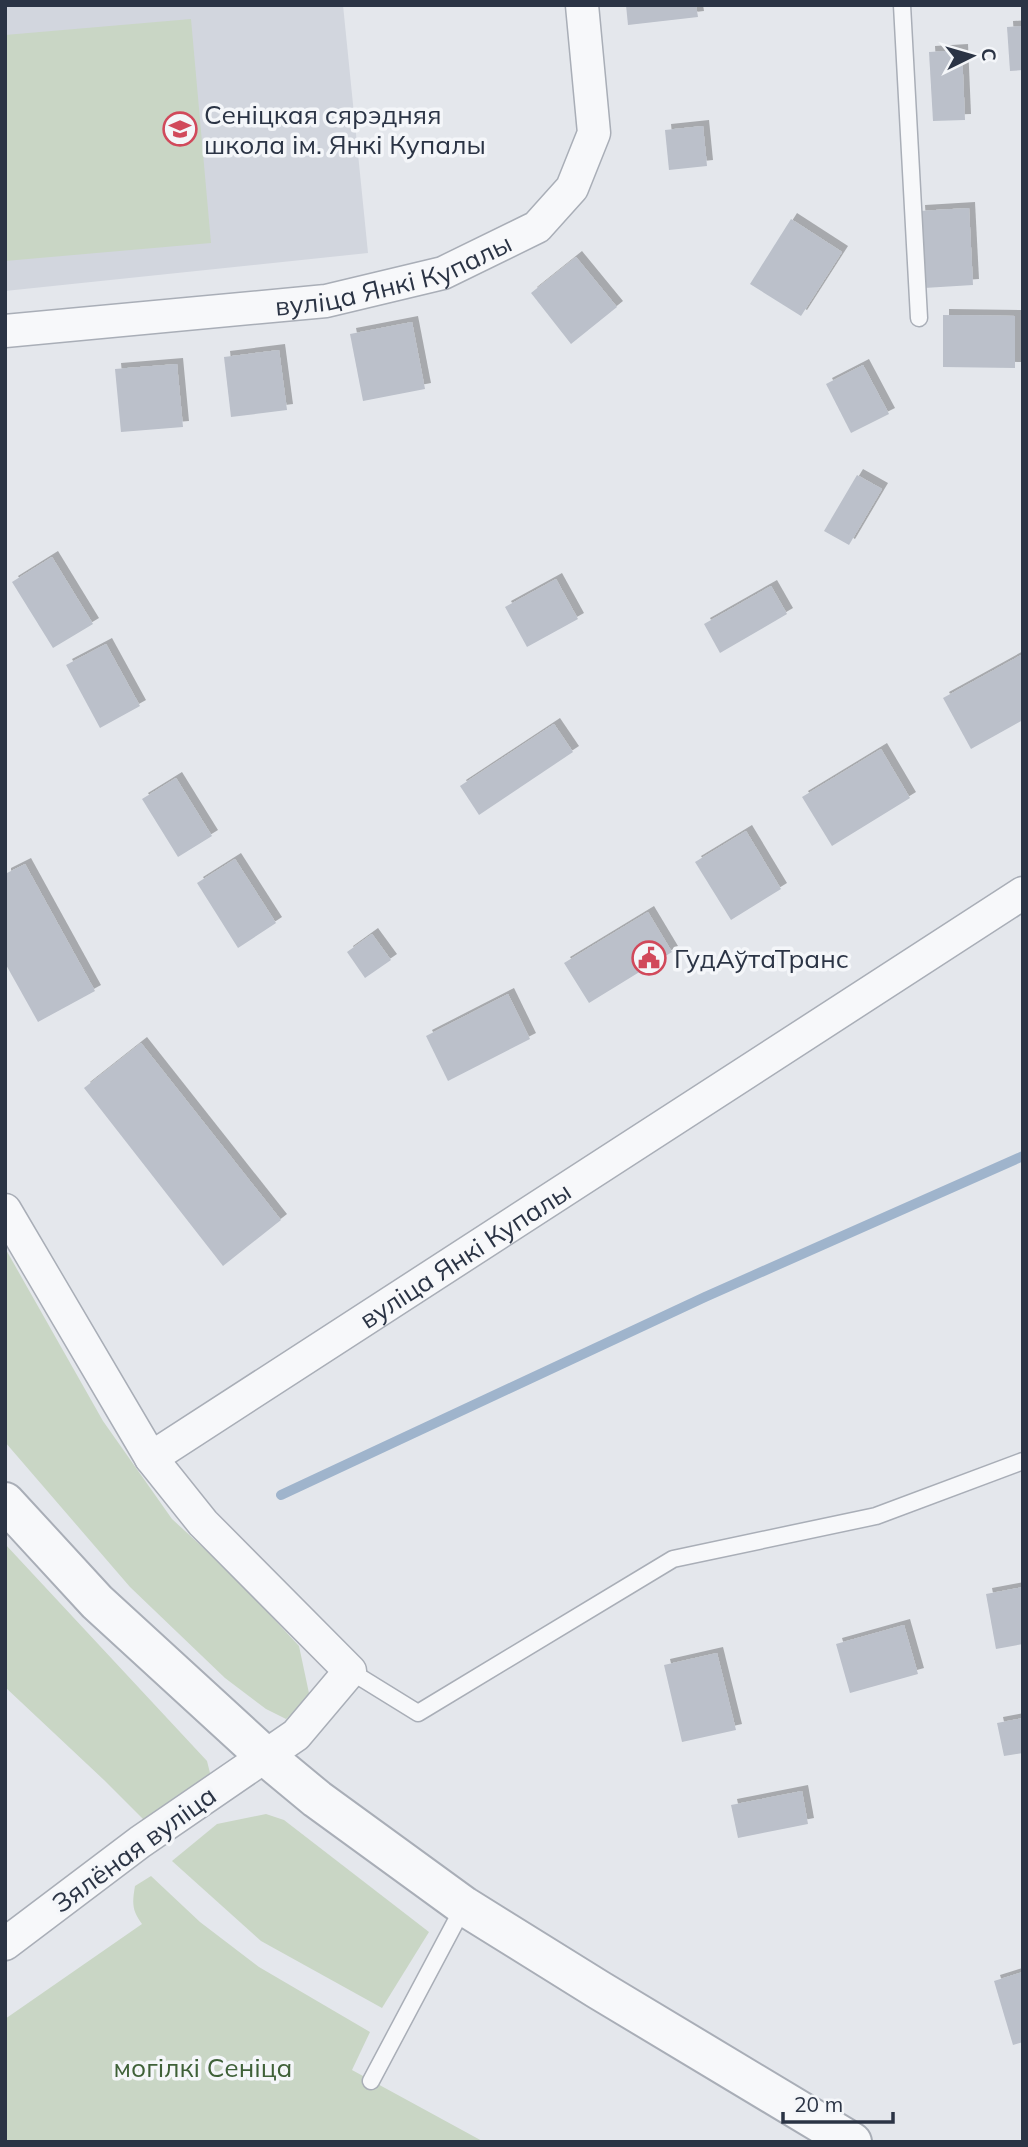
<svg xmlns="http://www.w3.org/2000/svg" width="1028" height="2147" font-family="Mulish,sans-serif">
  <defs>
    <filter id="shadow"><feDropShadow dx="6" dy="-6" stdDeviation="0" flood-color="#0004"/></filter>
  </defs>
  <rect width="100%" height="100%" fill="#e4e7ec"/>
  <path fill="#d2d6de" d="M5,5h338l25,248 -363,38z"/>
  <g fill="#c9d6c5">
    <path d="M191,19l20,224 -206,18v-226z"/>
    <path d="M5,1248l98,173 69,98 62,57 65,70 11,52 -24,21 -20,-10 -41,-31 -95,-91 -125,-145z"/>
    <path d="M5,1544l202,217 3,12 -63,50 -43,-43 -99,-93z"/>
    <path d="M266,1814l18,6 145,112 -47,76 -121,-67 -89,-80 45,-37z"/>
    <path d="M151,1876l49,46 59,45 111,65 -18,38 132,72h-479v-123l137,-95c-10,-14 -10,-20 -7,-38z"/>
  </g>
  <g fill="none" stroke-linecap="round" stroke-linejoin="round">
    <path stroke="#9fb4cc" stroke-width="10" d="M281,1495l424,-198 318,-141"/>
  </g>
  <g fill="#bbc0ca" filter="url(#shadow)">
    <path d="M626,5h70l2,12 -70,8z"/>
    <path d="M1023,26v44l-13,1 -3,-44z"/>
    <path d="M962,50l3,70 -32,1 -4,-69z"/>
    <path d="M703,126l4,40 -38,4 -4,-40z"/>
    <path d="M969,208l4,77 -49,3 -5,-77z"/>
    <path d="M791,219l51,33 -41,64 -51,-32z"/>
    <path d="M576,257l41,50 -46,37 -40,-51z"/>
    <path d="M943,315l72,1v52l-72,-1z"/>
    <path d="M412,322l13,67 -62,12 -13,-67z"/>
    <path d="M279,350l8,60 -56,7 -7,-60z"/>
    <path d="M177,364l6,63 -62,5 -6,-63z"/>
    <path d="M863,365l26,49 -38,19 -25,-49z"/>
    <path d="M857,475l25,14 -33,56 -25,-14z"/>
    <path d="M52,557l41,67 -40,24 -41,-66z"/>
    <path d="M556,579l22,40 -51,28 -22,-40z"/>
    <path d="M771,586l16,28 -67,39 -16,-29z"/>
    <path d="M106,644l34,62 -40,22 -34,-63z"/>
    <path d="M1021,655l2,65 -52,29 -28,-51z"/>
    <path d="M554,724l19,28 -94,63 -19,-29z"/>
    <path d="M881,749l29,49 -78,48 -30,-49z"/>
    <path d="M176,778l36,58 -34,21 -36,-58z"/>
    <path d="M746,831l35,58 -50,31 -36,-58z"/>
    <path d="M235,859l41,64 -38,25 -41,-65z"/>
    <path d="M25,864l70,127 -57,31 -33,-59v-89z"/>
    <path d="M648,912l24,40 -83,51 -25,-40z"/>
    <path d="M372,934l19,26 -26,18 -18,-26z"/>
    <path d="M508,994l22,45 -82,42 -22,-45z"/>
    <path d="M141,1043l140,177 -58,46 -139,-178z"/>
    <path d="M1023,1587v57l-27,5 -10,-55z"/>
    <path d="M904,1625l14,49 -68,19 -14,-49z"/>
    <path d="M717,1653l19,77 -54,12 -18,-77z"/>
    <path d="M1023,1718v35l-19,3 -7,-33z"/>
    <path d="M802,1791l6,33 -70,14 -7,-33z"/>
    <path d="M1023,1972v70l-10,3 -19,-64z"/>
  </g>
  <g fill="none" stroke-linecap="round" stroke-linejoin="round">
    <defs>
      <g id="service">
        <path d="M902,5l17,313"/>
        <path d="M350,1671l68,42 255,-154 203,-43 147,-55"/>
        <path d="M371,2081l93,-175"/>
      </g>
      <g id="minor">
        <path id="s1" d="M5,331l321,-30 117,-28 94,-46 35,-39 22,-55 -12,-128"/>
        <path d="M5,1210l146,248 52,65 147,148 -54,64 -156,107 -135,102"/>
        <path id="s2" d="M151,1458l872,-565"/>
      </g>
      <path id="tertiary" d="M5,1502l92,100 168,154 52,43 147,107 135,84 253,152"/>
    </defs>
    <use href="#service" stroke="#a9aeb7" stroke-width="19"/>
    <use href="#minor" stroke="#a9aeb7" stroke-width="35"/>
    <use href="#tertiary" stroke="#a9aeb7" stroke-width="42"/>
    <use href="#service" stroke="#f7f8fa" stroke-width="16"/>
    <use href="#minor" stroke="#f7f8fa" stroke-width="32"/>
    <use href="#tertiary" stroke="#f7f8fa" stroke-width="38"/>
  </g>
  <defs>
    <symbol id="school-ring" viewBox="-11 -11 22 22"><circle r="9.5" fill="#f4f6f9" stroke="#d1495b" stroke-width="1.5"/><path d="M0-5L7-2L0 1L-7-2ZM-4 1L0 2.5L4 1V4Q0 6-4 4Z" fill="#d1495b"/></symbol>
    <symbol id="civic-ring" viewBox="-11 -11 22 22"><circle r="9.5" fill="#f4f6f9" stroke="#d1495b" stroke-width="1.5"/><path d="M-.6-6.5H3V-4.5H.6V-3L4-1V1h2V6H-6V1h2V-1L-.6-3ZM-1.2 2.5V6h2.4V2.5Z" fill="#d1495b"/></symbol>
  </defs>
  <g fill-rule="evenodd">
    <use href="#school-ring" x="161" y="110" width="38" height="38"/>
    <use href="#civic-ring" x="630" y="939" width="38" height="38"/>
  </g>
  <g text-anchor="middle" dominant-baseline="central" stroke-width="7" stroke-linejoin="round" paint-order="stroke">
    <g font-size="26" fill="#2b3445" stroke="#f4f6f9" text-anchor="start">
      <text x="204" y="114">Сеніцкая сярэдняя<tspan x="204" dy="30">школа ім. Янкі Купалы</tspan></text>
      <text x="674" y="958">ГудАўтаТранс</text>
    </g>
    <g font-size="26" fill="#2b3445" stroke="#f4f6f9">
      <text stroke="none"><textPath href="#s1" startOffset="394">вуліца Янкі Купалы</textPath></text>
      <text stroke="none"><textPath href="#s2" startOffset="374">вуліца Янкі Купалы</textPath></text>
      <text transform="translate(134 1849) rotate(-36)">Зялёная вуліца</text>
    </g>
    <g font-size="26" fill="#3f6138" stroke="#f4f6f9">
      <text x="203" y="2067">могілкі Сеніца</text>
    </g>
  </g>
  <rect width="1028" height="2147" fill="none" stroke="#2b3445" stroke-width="14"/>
  <g transform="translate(972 56) rotate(85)" stroke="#f4f6f9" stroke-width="5" paint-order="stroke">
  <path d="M0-5L12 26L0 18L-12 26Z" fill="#2b3445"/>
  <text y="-10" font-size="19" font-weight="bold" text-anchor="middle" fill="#2b3445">С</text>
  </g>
  <path d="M783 2112v10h110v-10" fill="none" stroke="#2b3445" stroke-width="3.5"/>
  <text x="794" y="2112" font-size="21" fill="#2b3445" stroke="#f4f6f9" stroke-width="5" paint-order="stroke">20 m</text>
</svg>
